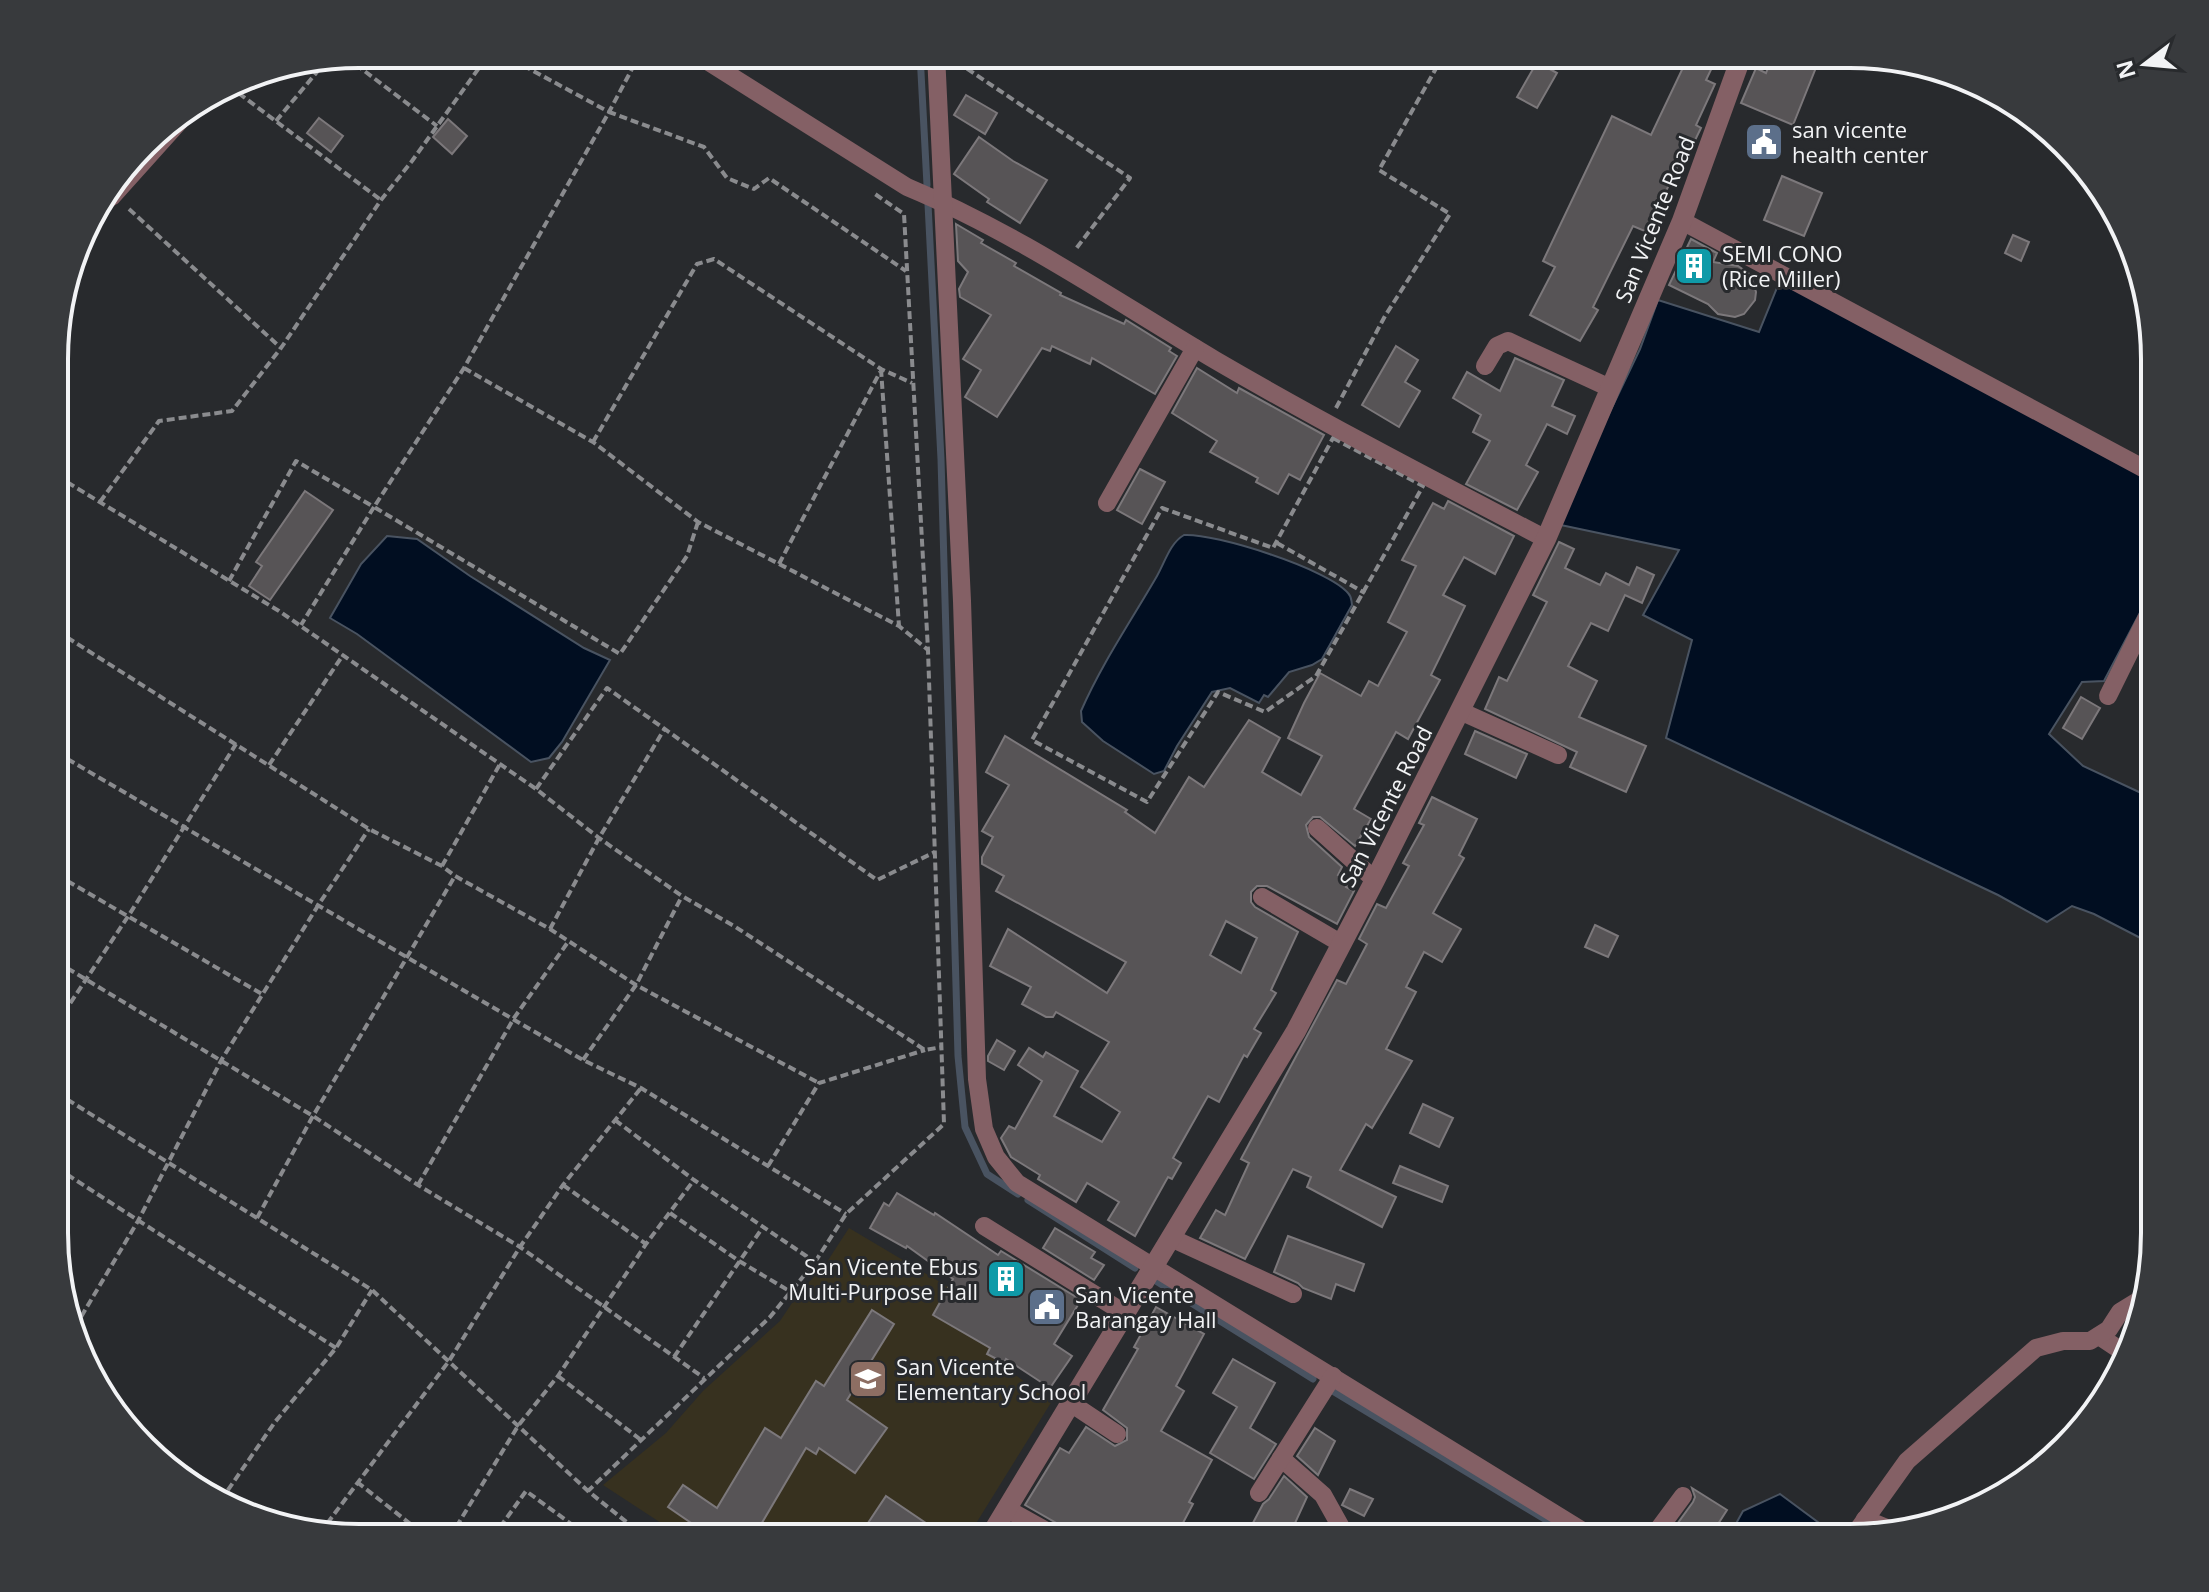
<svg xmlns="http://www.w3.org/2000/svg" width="2209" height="1592" font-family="'Open Sans',sans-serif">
  <rect width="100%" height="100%" fill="#282a2d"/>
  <path fill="#37311f" d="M849,1228l175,104 -20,35 48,34 -85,137h-283l-81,-53 63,-52 37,-42 77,-70 20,-30 23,-23z"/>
  <g fill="#010e21" stroke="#495361" stroke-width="2">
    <path d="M1781,278l373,202v106l-50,95 -22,1 -33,52 34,32 71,33v146l-60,-31 -22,-8 -25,16 -49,-27 -332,-157 26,-98 -49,-25 36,-65 -123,-26 84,-175 18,-49 101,32z"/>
    <path d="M1184,535c31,-2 144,34 164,58 4,4 3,6 4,12l-30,54 -10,6 -23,7 -21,25 -4,-2 -5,8 -29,-15 -18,4 -35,54 -13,25 -10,3 -51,-33 -21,-19 -1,-11c21,-48 50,-90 76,-135 8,-14 13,-33 27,-41z"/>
    <path d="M387,536l30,3 53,37 114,72 26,12 -48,82 -13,16 -18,4 -174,-128 -27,-16 31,-54z"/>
    <path d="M1780,1494l54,40 -2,4h-104l15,-27z"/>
  </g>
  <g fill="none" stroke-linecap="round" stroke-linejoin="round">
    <g stroke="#495361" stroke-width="7">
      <path d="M920,54l7,131"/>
      <path d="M928,204l13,255 17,597 7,71 22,47 31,20"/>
      <path d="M1028,1200l107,68"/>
      <path d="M1156,1281l157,98"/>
      <path d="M1331,1390l245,148"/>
    </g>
  </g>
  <g fill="#575456" stroke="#7c787b" stroke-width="2" fill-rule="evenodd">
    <path d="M1689,55h29l-12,25 9,4 -19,41 5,3 -16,33 -4,-2 -34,73 -14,-6 -40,81 5,3 -18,31 -50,-26 25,-48 -12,-6 69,-145 39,19z"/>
    <path d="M1773,55h48l-28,70 -52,-22 15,-35 10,5z"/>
    <path d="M1537,62l20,11 -20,35 -20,-11z"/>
    <path d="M966,95l31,18 -12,21 -31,-19z"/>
    <path d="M319,118l24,18 -12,16 -24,-19z"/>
    <path d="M448,119l19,17 -15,18 -19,-17z"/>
    <path d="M979,137l34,24 34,19 -27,43 -33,-21 2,-3 -35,-25z"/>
    <path d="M1782,176l40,17 -18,43 -40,-16z"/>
    <path d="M956,224l27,16 -2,3 35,20 -2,3 47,27 -1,2 64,29 2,-4 45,28 -2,3 8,5 -22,38 -63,-36 -2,6 -38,-18 -2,5 -8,-3 -45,69 -32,-20 16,-27 -18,-11 28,-44 -31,-18 -1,-8 9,-17 -10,-11z"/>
    <path d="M2013,235l16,7 -8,19 -16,-8z"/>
    <path d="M1691,239l26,14 -4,9 25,4 13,9 5,17 -1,8 -11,14 -9,3 -17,-3 -10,-10 -39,-19z"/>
    <path d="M1396,346l22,14 -13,22 15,9 -21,36 -37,-22z"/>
    <path d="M1515,358l49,22 -12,26 23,10 -8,18 -20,-10 -21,41 12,7 -21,38 -51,-26 24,-43 -17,-9 8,-17 -28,-17 14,-26 33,19z"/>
    <path d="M1197,368l40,25 2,-5 85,47 -24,45 -11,-6 -11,20 -22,-12 2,-4 -48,-26 7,-11 -45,-28z"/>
    <path d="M1140,469l25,13 -23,42 -25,-14z"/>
    <path d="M305,491l28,19 -63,90 -21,-14 13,-20 -6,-4z"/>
    <path d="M1448,501l66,35 -19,38 -31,-17 -21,38 22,11 -34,69 9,5 -32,59 -12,-7 -42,77 17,10 -16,27 -35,-29h-7l-7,8 3,12 33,30 -4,8 11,6 -3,6 8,4 -17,33 -70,-38h-10l-6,6v10l4,5 43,25 -27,58 5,3 -22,36 7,4 -14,24 -3,-2 -25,47 -11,-6 -35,62 8,5 -9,16 -4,-2 -33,59 -27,-16 11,-18 -32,-19 -11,19 -38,-23 2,-4 -29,-18 -10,-19 8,-12 6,3 27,-48 -24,-16 11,-17 14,9 3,-5 32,19 -24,45 48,26 18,-30 -39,-25 28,-45 -53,-30 -3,5h-7l-24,-13 9,-17 -41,-21 18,-37 99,64 19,-31 -130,-71 8,-15 -22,-12v-7l11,-20 -11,-6 27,-46 -23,-13 19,-36 122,74 -2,2 30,21 34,-56 15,10 45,-67 31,18 -18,34 39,23 21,-39 -34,-18 16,-35 16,-30 41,23 8,-15 9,5 29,-54 -19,-10 28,-56 -14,-6 31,-57 11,6zM1226,921l31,17 -16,35 -31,-18z"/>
    <path d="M1559,542l15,7 -9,19 35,17 6,-12 23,12 8,-18 17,8 -12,28 -17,-8 -17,36 -17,-8 -23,43 29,15 -18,36 67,29 -20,46 -56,-25 7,-15 -92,-43 14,-32 8,4 40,-79 -14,-7z"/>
    <path d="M2081,697l19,11 -18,31 -19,-11z"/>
    <path d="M1475,731l52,23 -11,24 -51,-24z"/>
    <path d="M1432,797l45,22 -18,36 5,3 -31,55 28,16 -19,33 -18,-10 -18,35 10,5 -30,57 26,12 -40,67 -6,-4 -26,46 56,27 -14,30 -75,-40 4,-10 -18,-8 -48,90 -45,-21 16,-28 9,5 24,-52 -8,-4 96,-179 9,4 21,-40 -8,-5 18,-35 9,4 23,-42 -6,-3 21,-38 -5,-2z"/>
    <path d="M1595,925l23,11 -10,21 -23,-10z"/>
    <path d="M997,1040l18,11 -11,19 -16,-9v-5z"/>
    <path d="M1423,1104l30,14 -14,29 -29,-14z"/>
    <path d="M1400,1166l48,20 -6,16 -49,-19z"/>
    <path d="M897,1193l37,22 1,-2 63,42 3,-4 80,49 -27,44 18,12 -22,32 -44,-29 -2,4 -17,-9 3,-6 -57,-33 20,-36 -46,-33 -1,2 -36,-20 14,-25 5,3z"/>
    <path d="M1055,1228l40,24 -4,6 13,7 -10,15 -51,-32z"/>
    <path d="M1288,1236l76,28 -10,27 -18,-7 -5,15 -28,-11 -5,-5 -24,-11z"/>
    <path d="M1156,1307l48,27 -28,52 8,5 -23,40 51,29 -23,42 4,2 -18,34h-104l-6,-10 -40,-23 35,-57 9,5 17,-26 29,19 12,-6v-12l-24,-18 35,-61 -4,-2z"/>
    <path d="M872,1310l22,14 -47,76 40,28 -32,45 -36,-25 -3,6 -10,-6 -53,90h-40l-45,-31 15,-22 34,23 48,-80 16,10 35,-57 8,5z"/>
    <path d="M1233,1359l42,24 -25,45 26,16 -22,35 -44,-26 27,-46 -24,-14z"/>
    <path d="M1315,1428l20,13 -17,34 -21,-19z"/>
    <path d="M1284,1476l23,21 -17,37 -3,4h-42l18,-34 6,-5z"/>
    <path d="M1692,1488l35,22 -18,28h-42l26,-36 2,-5z"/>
    <path d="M1350,1489l23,10 -9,17 -22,-11z"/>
    <path d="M886,1496l62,42h-90z"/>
  </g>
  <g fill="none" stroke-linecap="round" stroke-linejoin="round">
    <g stroke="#8a8b8e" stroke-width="4" stroke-dasharray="8 4" stroke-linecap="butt">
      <path d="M502,54l107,58 31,-58"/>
      <path d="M346,57l91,69"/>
      <path d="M957,62l173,116 -55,72"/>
      <path d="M229,86l152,114"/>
      <path d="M276,121l51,-61"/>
      <path d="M129,209l152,139"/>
      <path d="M464,368l129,74 105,80 201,104 29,24"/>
      <path d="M881,369l18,257"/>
      <path d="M1336,408l49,-92 65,-102 -71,-44 65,-116"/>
      <path d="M1333,438l90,48 -107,190 -51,36 -47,-20 -71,110 -115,-62 130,-232 111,40z"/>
      <path d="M593,442l104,-178 17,-5 167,110 31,14"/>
      <path d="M57,476l222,135 257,178 63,49 83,58 52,30 191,124 17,-3"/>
      <path d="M100,502l59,-81 73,-10 49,-63 100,-148 31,-39 77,-107"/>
      <path d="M698,522l-11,34 -67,98 -246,-147 90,-139 145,-256 95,35 23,31 27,11 15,-11 137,93"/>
      <path d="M1277,543l88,50"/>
      <path d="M779,564l101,-192"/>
      <path d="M229,581l67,-120 78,46 -73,118"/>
      <path d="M57,631l312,198 73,37 13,10 95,53 86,56 183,98"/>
      <path d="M57,753l526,307 58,28 205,126"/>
      <path d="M269,765l74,-110"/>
      <path d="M536,789l71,-101 270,192 58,-28"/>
      <path d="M442,866l58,-102"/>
      <path d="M57,875l205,119"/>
      <path d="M550,929l49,-91 66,-110"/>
      <path d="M57,962l256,154 105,69 102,62 184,131"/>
      <path d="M57,1023l72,-108 107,-171"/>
      <path d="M583,1060l53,-75 46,-89"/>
      <path d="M57,1093l315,197 216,201"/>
      <path d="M615,1120l79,60 121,82"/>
      <path d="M768,1166l51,-83 106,-33"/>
      <path d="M57,1168l279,180"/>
      <path d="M418,1185l96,-167 54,-76"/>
      <path d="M563,1185l83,59"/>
      <path d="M57,1186l6,-14"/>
      <path d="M670,1213l69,48 52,31"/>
      <path d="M257,1218l56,-102 142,-240"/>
      <path d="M75,1327l63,-106 84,-162 97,-155 50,-75"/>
      <path d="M674,1357l89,-130"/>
      <path d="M558,1376l83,64"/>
      <path d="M136,1432l130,91"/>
      <path d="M188,1482l6,-9"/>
      <path d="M357,1482l70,55"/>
      <path d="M221,1500l54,-78 61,-74 36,-58"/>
      <path d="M320,1533l129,-172 71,-114 43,-62 78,-97"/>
      <path d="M450,1537l68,-111 40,-50 88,-132 48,-64"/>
      <path d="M493,1537l33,-46 63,46"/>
      <path d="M645,1537l-57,-46 182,-174 45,-55 31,-48 98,-90 -16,-474 -24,-436 -29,-20"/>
    </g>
    <path stroke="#846065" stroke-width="9" d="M95,212l20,-12 88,-98"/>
    <g stroke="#846065" stroke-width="18">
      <path d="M696,54l211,133c108,45 207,113 308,173 108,63 220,121 331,179"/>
      <path d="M936,54l26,547 15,478 7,50 12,28 21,26 577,355"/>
      <path d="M1682,221l472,253"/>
      <path d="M1485,366l12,-20 11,-5 102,47"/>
      <path d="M1107,503l88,-155"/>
      <path d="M2108,696l46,-93"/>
      <path d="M1460,711l98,44"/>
      <path d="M1317,828l58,52"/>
      <path d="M1262,897l80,47"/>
      <path d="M984,1226l142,88"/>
      <path d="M1171,1238l122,56"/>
      <path d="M2099,1336l27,18"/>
      <path d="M1072,1404l45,30"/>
      <path d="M1281,1458l42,37 24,43"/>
      <path d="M1259,1493l74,-117"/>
      <path d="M1007,1509l52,29"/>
      <path d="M1865,1519l24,10"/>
      <path d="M1652,1538l31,-42"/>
      <path d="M1852,1538l55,-77 129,-113 27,-7h27l19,-12 11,-17 26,-16"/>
    </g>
    <path stroke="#846065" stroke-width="20" d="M989,1538l307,-507 79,-151 171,-341 136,-318 60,-166"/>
  </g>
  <defs>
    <symbol id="civic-square" viewBox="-11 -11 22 22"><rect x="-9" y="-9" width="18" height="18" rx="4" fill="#5c6f8a" stroke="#282a2d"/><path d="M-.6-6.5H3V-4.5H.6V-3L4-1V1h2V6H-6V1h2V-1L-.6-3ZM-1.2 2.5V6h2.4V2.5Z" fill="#fff"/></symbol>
    <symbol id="building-square" viewBox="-11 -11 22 22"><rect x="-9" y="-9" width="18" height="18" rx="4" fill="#0f9aa8" stroke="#282a2d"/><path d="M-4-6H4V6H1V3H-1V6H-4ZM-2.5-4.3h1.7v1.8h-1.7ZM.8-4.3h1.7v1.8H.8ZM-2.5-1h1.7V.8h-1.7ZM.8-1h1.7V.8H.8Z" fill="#fff"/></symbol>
    <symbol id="school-square" viewBox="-11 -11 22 22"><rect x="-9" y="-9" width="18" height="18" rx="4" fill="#8d6e63" stroke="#282a2d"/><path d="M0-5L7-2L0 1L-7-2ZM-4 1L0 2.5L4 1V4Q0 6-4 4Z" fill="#fff"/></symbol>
  </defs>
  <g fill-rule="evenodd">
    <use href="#civic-square" x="1742" y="120" width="44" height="44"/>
    <use href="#building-square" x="1672" y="244" width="44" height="44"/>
    <use href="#building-square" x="984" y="1257" width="44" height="44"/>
    <use href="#civic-square" x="1025" y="1285" width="44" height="44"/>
    <use href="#school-square" x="846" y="1357" width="44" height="44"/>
  </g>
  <g text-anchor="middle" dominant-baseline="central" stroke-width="6" stroke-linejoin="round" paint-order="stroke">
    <g font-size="22" fill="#f2f3f5" stroke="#282a2d" text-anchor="start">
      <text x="1792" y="129">san vicente<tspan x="1792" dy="25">health center</tspan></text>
      <text x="1722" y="253">SEMI CONO<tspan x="1722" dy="25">(Rice Miller)</tspan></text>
      <text x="978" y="1266" text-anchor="end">San Vicente Ebus<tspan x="978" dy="25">Multi-Purpose Hall</tspan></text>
      <text x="1075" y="1294">San Vicente<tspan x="1075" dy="25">Barangay Hall</tspan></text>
      <text x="896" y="1366">San Vicente<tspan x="896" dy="25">Elementary School</tspan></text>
    </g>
    <g font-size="22" fill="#f2f3f5" stroke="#282a2d">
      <text transform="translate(1654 219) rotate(-68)">San Vicente Road</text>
      <text transform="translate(1385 806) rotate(-63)">San Vicente Road</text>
    </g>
  </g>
  <path d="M0 0H2209V1592H0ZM359 68H1850A291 291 0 0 1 2141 359V1233A291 291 0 0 1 1850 1524H359A291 291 0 0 1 68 1233V359A291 291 0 0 1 359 68Z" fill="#383a3d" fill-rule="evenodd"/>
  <path fill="none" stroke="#f2f3f5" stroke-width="4" d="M359 68H1850A291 291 0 0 1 2141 359V1233A291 291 0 0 1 1850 1524H359A291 291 0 0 1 68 1233V359A291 291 0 0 1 359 68Z"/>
  <g transform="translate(2145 64) rotate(254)" stroke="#282a2d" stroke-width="6" paint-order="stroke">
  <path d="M0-6L14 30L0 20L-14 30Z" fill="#f2f3f5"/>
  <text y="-12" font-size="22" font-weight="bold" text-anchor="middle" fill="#f2f3f5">N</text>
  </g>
</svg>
